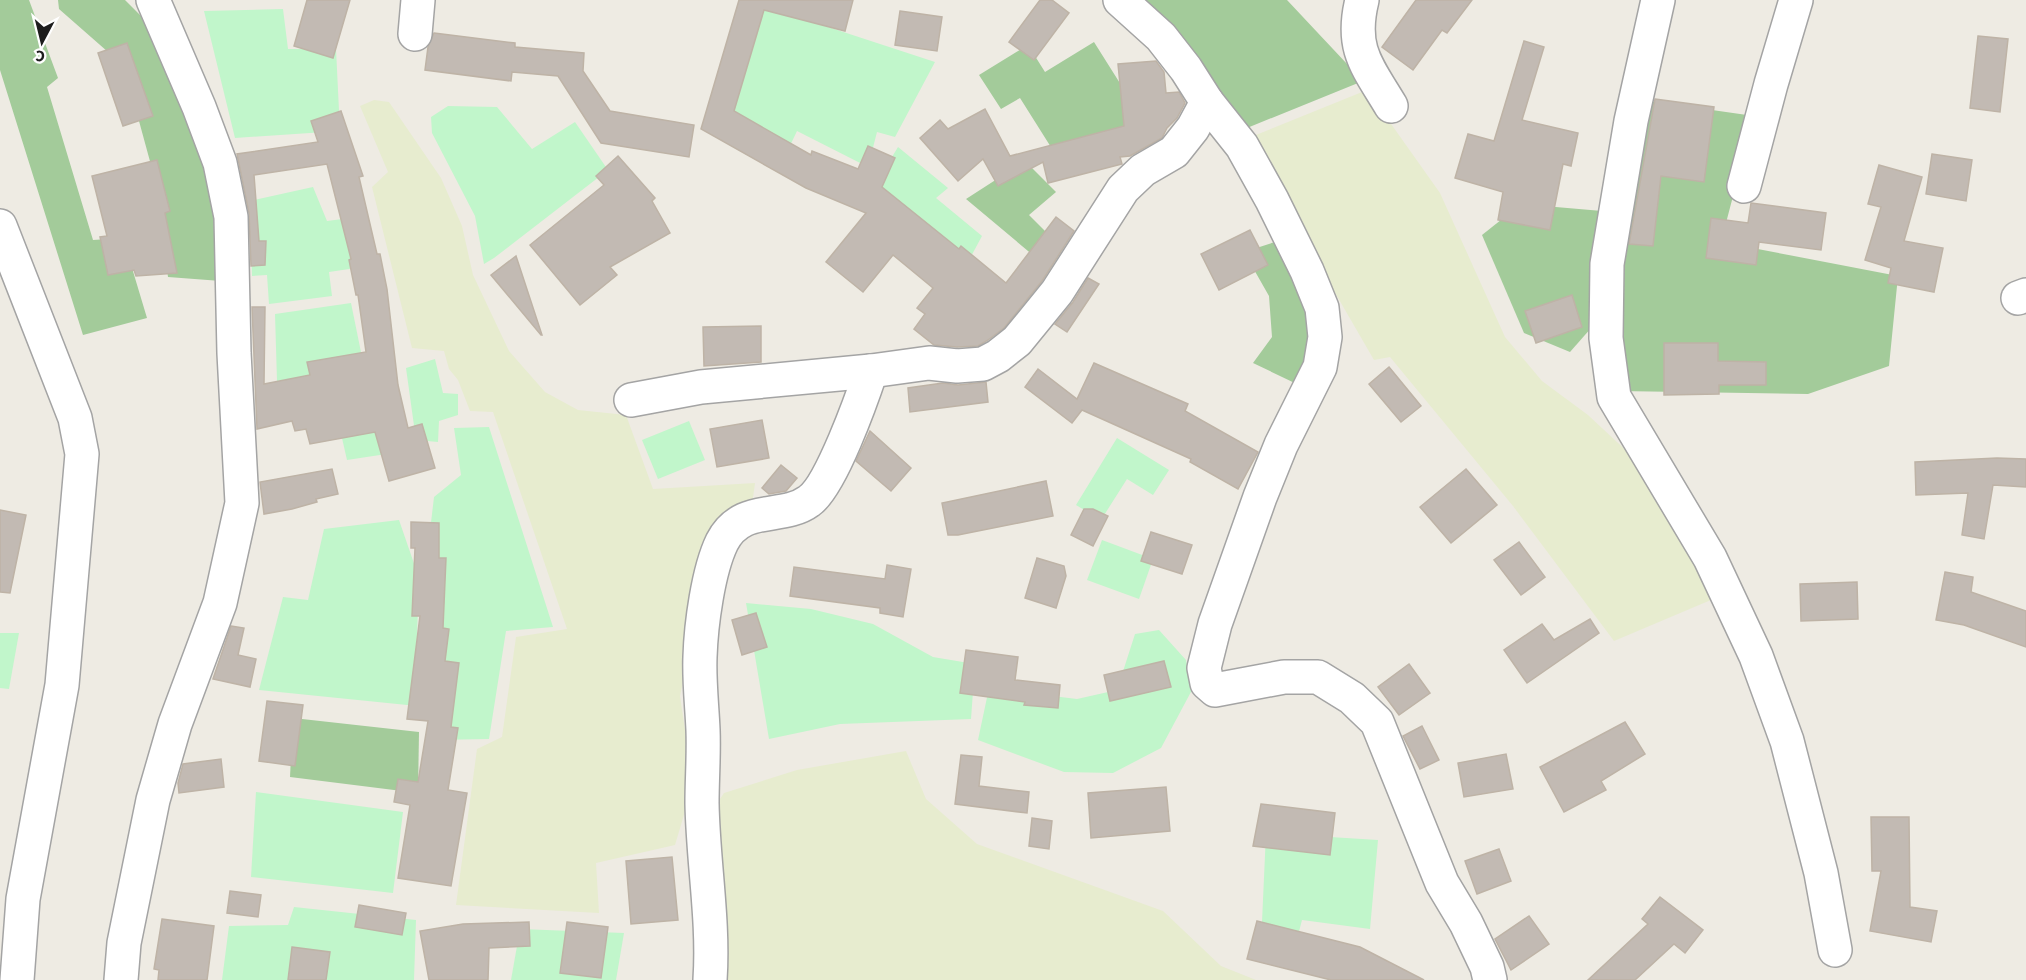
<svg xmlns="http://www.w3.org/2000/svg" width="2026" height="980" font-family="'Source Sans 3',sans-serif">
  <rect width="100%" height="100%" fill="#eeebe3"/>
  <g fill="#e7eccf">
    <path d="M1367,90l73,103 65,144 37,44 46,34 44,41 86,141 -104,44 -101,-135 -123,-149 -16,3 -59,-102 -64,-121z"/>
    <path d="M374,100l15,2 52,76 21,48 11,49 36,76 36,41 33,18 48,5 27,74 102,-6 -6,45 -47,62 -22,106 10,68 -4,44 -11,37 -79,18 3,50 -143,-8 21,-156 25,-12 14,-100 51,-8 -74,-217 -23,-1 -12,-31 -9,-11 -5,-18 -32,-3 -40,-161 16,-15 -28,-66z"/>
    <path d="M906,751l20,48 51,45 186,67 58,55 35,14h-529l-9,-65 -6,-104 12,-18 73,-23z"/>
  </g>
  <g fill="#a3cb9a">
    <path d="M0,0h29l29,78 -11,9 46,153 30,-2 24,80 -64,17 -83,-265z"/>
    <path d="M58,0h67l27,27 72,192 -3,62 -53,-4 -14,-101 -30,-110 -65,-57z"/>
    <path d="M1133,0h154l76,81 -116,47 -57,-77z"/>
    <path d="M1094,42l51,81 -79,48 -46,-73 -19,11 -22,-34 49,-30 17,27z"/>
    <path d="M1649,101l105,15 -33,126 177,34 -9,90 -81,28 -190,-3 -5,-59 24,-190z"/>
    <path d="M1025,161l31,31 -27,23 25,25 -20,16 -68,-57z"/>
    <path d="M1521,204l81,7 -10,116 -22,25 -46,-19 -42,-98z"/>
    <path d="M1278,241l35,72 -12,73 -48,-23 19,-26 -3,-41 -25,-44z"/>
    <path d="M293,718l126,14 -1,61 -128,-16z"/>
  </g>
  <g fill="#c1f6cb">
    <path d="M764,6l171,56 -40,75 -18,-5 -9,35 -71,-36 -11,23 -64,-35z"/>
    <path d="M283,9l5,40h48l4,82 -105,7 -31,-127z"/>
    <path d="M448,106l49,1 35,42 43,-27 33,48 -114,88 -10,6 -9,-48 -43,-83 -1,-16z"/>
    <path d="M898,147l50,41 -12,10 46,38 -21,39 -87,-88z"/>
    <path d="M313,187l14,34 23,-3 6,50 -27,4 3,24 -63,8 -2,-29 -15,1 -2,-75z"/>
    <path d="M351,303l13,64 -87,14 -2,-67z"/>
    <path d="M435,359l8,34 15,1v21l-19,6 -1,21 -22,-2 -10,-72z"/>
    <path d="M353,394l40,59 -46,7 -13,-57z"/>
    <path d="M689,421l16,39 -47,19 -16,-39z"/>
    <path d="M489,427l64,200 -47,4 -17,108 -56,1 -3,-209 4,-34 27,-22 -7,-47z"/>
    <path d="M1117,438l52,32 -16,25 -26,-16 -26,41 -25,-15z"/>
    <path d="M399,520l20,58 -4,116 2,12 -158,-16 24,-93 25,3 16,-71z"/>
    <path d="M1102,540l51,19 -14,40 -52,-19z"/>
    <path d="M746,603l65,6 62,15 60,33 42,7 -4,55 -131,5 -71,15z"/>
    <path d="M1159,630l27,30 6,30 -31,58 -48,25 -49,-1 -86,-32 11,-52 88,11 40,-9 18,-56z"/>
    <path d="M0,633h19l-10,56 -9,-1z"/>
    <path d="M256,792l147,20 -10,81 -142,-16z"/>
    <path d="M1266,833l112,7 -8,89 -68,-9 -7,27 -34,-3z"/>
    <path d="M294,907l122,13 -2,60h-192l7,-54 59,-1z"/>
    <path d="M520,929l104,4 -8,47h-105z"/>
  </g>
  <g fill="#c2bab3" stroke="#beb3a6" stroke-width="1.5">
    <path d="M307,0h43l-17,58 -39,-12z"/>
    <path d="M739,0h114l-8,31 -81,-21 -30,101 77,44 1,-4 46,18 10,-23 27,12 -13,29 77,62 2,-3 45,37 50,-66 18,14 -32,50 -38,47 -16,12 -10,6 -21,1 -23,-2 -20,-16 11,-15 -8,-6 16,-20 -40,-33 -30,37 -37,-30 40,-49 -60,-25 -105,-59z"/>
    <path d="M1040,0h12l17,13 -35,47 -25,-18z"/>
    <path d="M1416,0h56l-25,33 -5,-3 -29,40 -31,-23z"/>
    <path d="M900,11l42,6 -5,34 -42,-6z"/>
    <path d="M434,33l81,10v4l69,6 -1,18 27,40 84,14 -5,32 -88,-14 -43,-67 -46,-4 -1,9 -86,-11 3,-23z"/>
    <path d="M1978,36l30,3 -8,73 -30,-4z"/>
    <path d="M1524,41l20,6 -22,73 56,13 -7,33 -8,-2 -13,66 -52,-10 5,-28 -48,-14 13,-44 26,7z"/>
    <path d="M127,43l26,73 -30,10 -25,-73z"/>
    <path d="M1156,61l8,11 2,21 13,-1 6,11 -8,15 -10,10 -5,10 -32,18 -10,1 2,7 -74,19 -5,-21 -45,24 -15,-27 -25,22 -38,-43 20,-18 8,9 37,-20 25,47 114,-30 -6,-62z"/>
    <path d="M1655,99l59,8 -10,75 -43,-6 -8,70 -24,-2z"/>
    <path d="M341,111l22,65 -4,1 18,77h3l7,35 11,96 10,43 14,-4 13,44 -46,13 -14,-49 -65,12 -4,-15 -11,2 -3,-10 -35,8 -5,-122h13l-1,77 46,-9 -3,-13 59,-10 -8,-57h-2l-7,-35 2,-1 -24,-95 -73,11 5,66h7l-1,24 -14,1 -2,-53 -12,-59 81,-12 -7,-21z"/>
    <path d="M1932,154l40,6 -6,41 -40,-7z"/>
    <path d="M618,156l37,42 -3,3 18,32 -60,34 7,8 -37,30 -50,-60 74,-60 -8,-9z"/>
    <path d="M157,160l13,51 -5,2 12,60 -41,3 -2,-6 -26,5 -8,-38 7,-1 -15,-60z"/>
    <path d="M1879,165l43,12 -18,64 39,7 -9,44 -46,-9 3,-15 -26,-8 16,-53 -13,-3z"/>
    <path d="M1751,203l75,10 -5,37 -62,-8 -3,23 -50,-7 5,-40 37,5z"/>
    <path d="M1250,230l18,35 -49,25 -18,-36z"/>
    <path d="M516,256l26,79h-1l-50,-60z"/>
    <path d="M1088,278l11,6 -32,48 -12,-8 18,-22z"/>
    <path d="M1572,295l10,32 -46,16 -11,-32z"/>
    <path d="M761,326v36l-57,4 -1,-39z"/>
    <path d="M1664,343h54v18l48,1v23h-47v9l-55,1z"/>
    <path d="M1094,363l94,41 -3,7 73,41 -20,37 -48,-27 1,-3 -109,-49 -10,13 -47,-36 13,-18 39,30z"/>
    <path d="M1389,367l32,39 -20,16 -32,-38z"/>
    <path d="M986,382l2,20 -78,10 -2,-24 35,-5 15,2z"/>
    <path d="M762,420l7,38 -52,9 -7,-38z"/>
    <path d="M870,431l41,37 -20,23 -35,-30z"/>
    <path d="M1997,458l29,1v28l-33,-2 -9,54 -22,-4 6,-42 -52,2 -1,-33z"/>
    <path d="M781,465l16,13 -11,13 -17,3 -7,-6z"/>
    <path d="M332,469l6,25 -22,5 1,3 -25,7 -28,5 -4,-32z"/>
    <path d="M1466,469l31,36 -46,38 -31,-36z"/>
    <path d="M1046,481l7,35 -95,19h-10l-6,-32z"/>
    <path d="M1084,509h9l15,7 -15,30 -22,-11z"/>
    <path d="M0,510l26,5 -16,78 -10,-1z"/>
    <path d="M411,522l28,1v35h7l-3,70 6,1 -4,32 14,2 -8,64 7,1 -10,62 19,3 -16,93 -53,-8 12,-73 -16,-3 4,-23 20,3 10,-61 -21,-2 13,-103h-8l3,-68h-4z"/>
    <path d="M1151,532l41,13 -10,29 -41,-13z"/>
    <path d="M1519,542l26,35 -24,18 -27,-35z"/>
    <path d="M1037,558l27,8 2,10 -10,32 -31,-10z"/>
    <path d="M887,565l24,4 -8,48 -23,-4v-5l-90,-12 4,-29 91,12z"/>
    <path d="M1945,572l28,5 -2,15 55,19v36l-62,-22 -28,-5z"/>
    <path d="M1857,582l1,37 -57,2 -1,-37z"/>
    <path d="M756,613l11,34 -25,8 -10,-35z"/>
    <path d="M1590,619l9,14 -72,50 -23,-33 38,-26 12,16z"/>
    <path d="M231,626l13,2 -6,27 18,4 -6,28 -37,-8z"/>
    <path d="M966,650l52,7 -3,23 45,5 -2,23 -34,-3 1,-3 -65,-9z"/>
    <path d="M1164,661l7,26 -61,14 -6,-26z"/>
    <path d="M1409,664l21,29 -31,22 -21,-28z"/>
    <path d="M267,701l36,4 -8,61 -36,-5z"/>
    <path d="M1625,722l20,32 -44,27 5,9 -42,22 -24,-45z"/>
    <path d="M1422,726l17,34 -19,9 -17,-33z"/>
    <path d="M1506,754l7,35 -49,8 -6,-34z"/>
    <path d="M961,755l21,2 -3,29 50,6 -2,21 -72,-9z"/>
    <path d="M221,759l3,28 -45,6 -1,-10 5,-19z"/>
    <path d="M1166,787l4,44 -79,7 -3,-45z"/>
    <path d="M1261,804l74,9 -5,42 -77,-9z"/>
    <path d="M1871,817h38l1,90 27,4 -6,31 -61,-11 11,-60h-9z"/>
    <path d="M1032,818l20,3 -3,28 -20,-3z"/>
    <path d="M1499,849l12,32 -34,13 -12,-33z"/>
    <path d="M672,857l6,63 -47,4 -5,-63z"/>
    <path d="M230,891l31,4 -3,22 -31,-4z"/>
    <path d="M1660,897l43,33 -18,23 -11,-9 -39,36h-47l60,-56 -6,-5z"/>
    <path d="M359,905l47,8 -4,22 -47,-8z"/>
    <path d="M1529,916l20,28 -38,26 -16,-31z"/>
    <path d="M162,919l52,7 -7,54h-49l1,-10 -5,-1z"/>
    <path d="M1257,921l103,26 64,33h-93l-84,-21z"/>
    <path d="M529,922l1,24 -41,2 -1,32h-59l-9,-49 43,-7z"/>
    <path d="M567,922l41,5 -7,51 -41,-5z"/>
    <path d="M292,947l38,5 -4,28h-38z"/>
  </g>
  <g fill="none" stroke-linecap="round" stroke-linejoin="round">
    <defs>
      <g id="minor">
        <path d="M1362,0c-12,49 5,66 29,106"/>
        <path d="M1658,0l-27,121 -24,143 -1,74 8,59 96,161 46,98 31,85 34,132 14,77"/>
        <path d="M415,34l3,-34"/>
        <path d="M1207,102l35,44 30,54 35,71 15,37 3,29 -5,30 -39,78 -21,52 -45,127 -11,44 3,15 8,7 69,-13h34l34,21 25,24 65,161 24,40 21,44 3,13"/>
        <path d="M1744,186l27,-102 25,-84"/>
        <path d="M0,226l75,192 7,36 -20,231 -39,214 -6,81"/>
        <path d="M2018,298l8,-3"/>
        <path d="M631,400l70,-13 170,-16 58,-8 28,3 26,-2 15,-8 19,-15 40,-49 66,-103 20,-19 31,-18 19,-24 14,-26 -21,-33 -25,-32 -41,-37"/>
        <path d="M121,980l3,-37 29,-143 22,-76 45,-121 22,-100 -8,-150 -3,-136 -11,-54 -21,-56 -46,-107"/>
        <path d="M710,980c4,-59 -7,-118 -8,-177 0,-24 2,-49 1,-73 -1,-24 -4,-49 -3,-73 1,-32 8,-86 22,-115 20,-39 60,-21 87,-41 22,-15 53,-103 62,-130"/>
      </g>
    </defs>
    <use href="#minor" stroke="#a4a4a4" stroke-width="36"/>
    <use href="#minor" stroke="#fff" stroke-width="33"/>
  </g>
  <g transform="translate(42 42) rotate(187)" stroke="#ffffff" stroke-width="4.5" paint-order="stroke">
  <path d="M0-4.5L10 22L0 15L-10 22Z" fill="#1d1d1d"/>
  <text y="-9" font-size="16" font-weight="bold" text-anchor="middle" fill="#1d1d1d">С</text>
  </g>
</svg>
